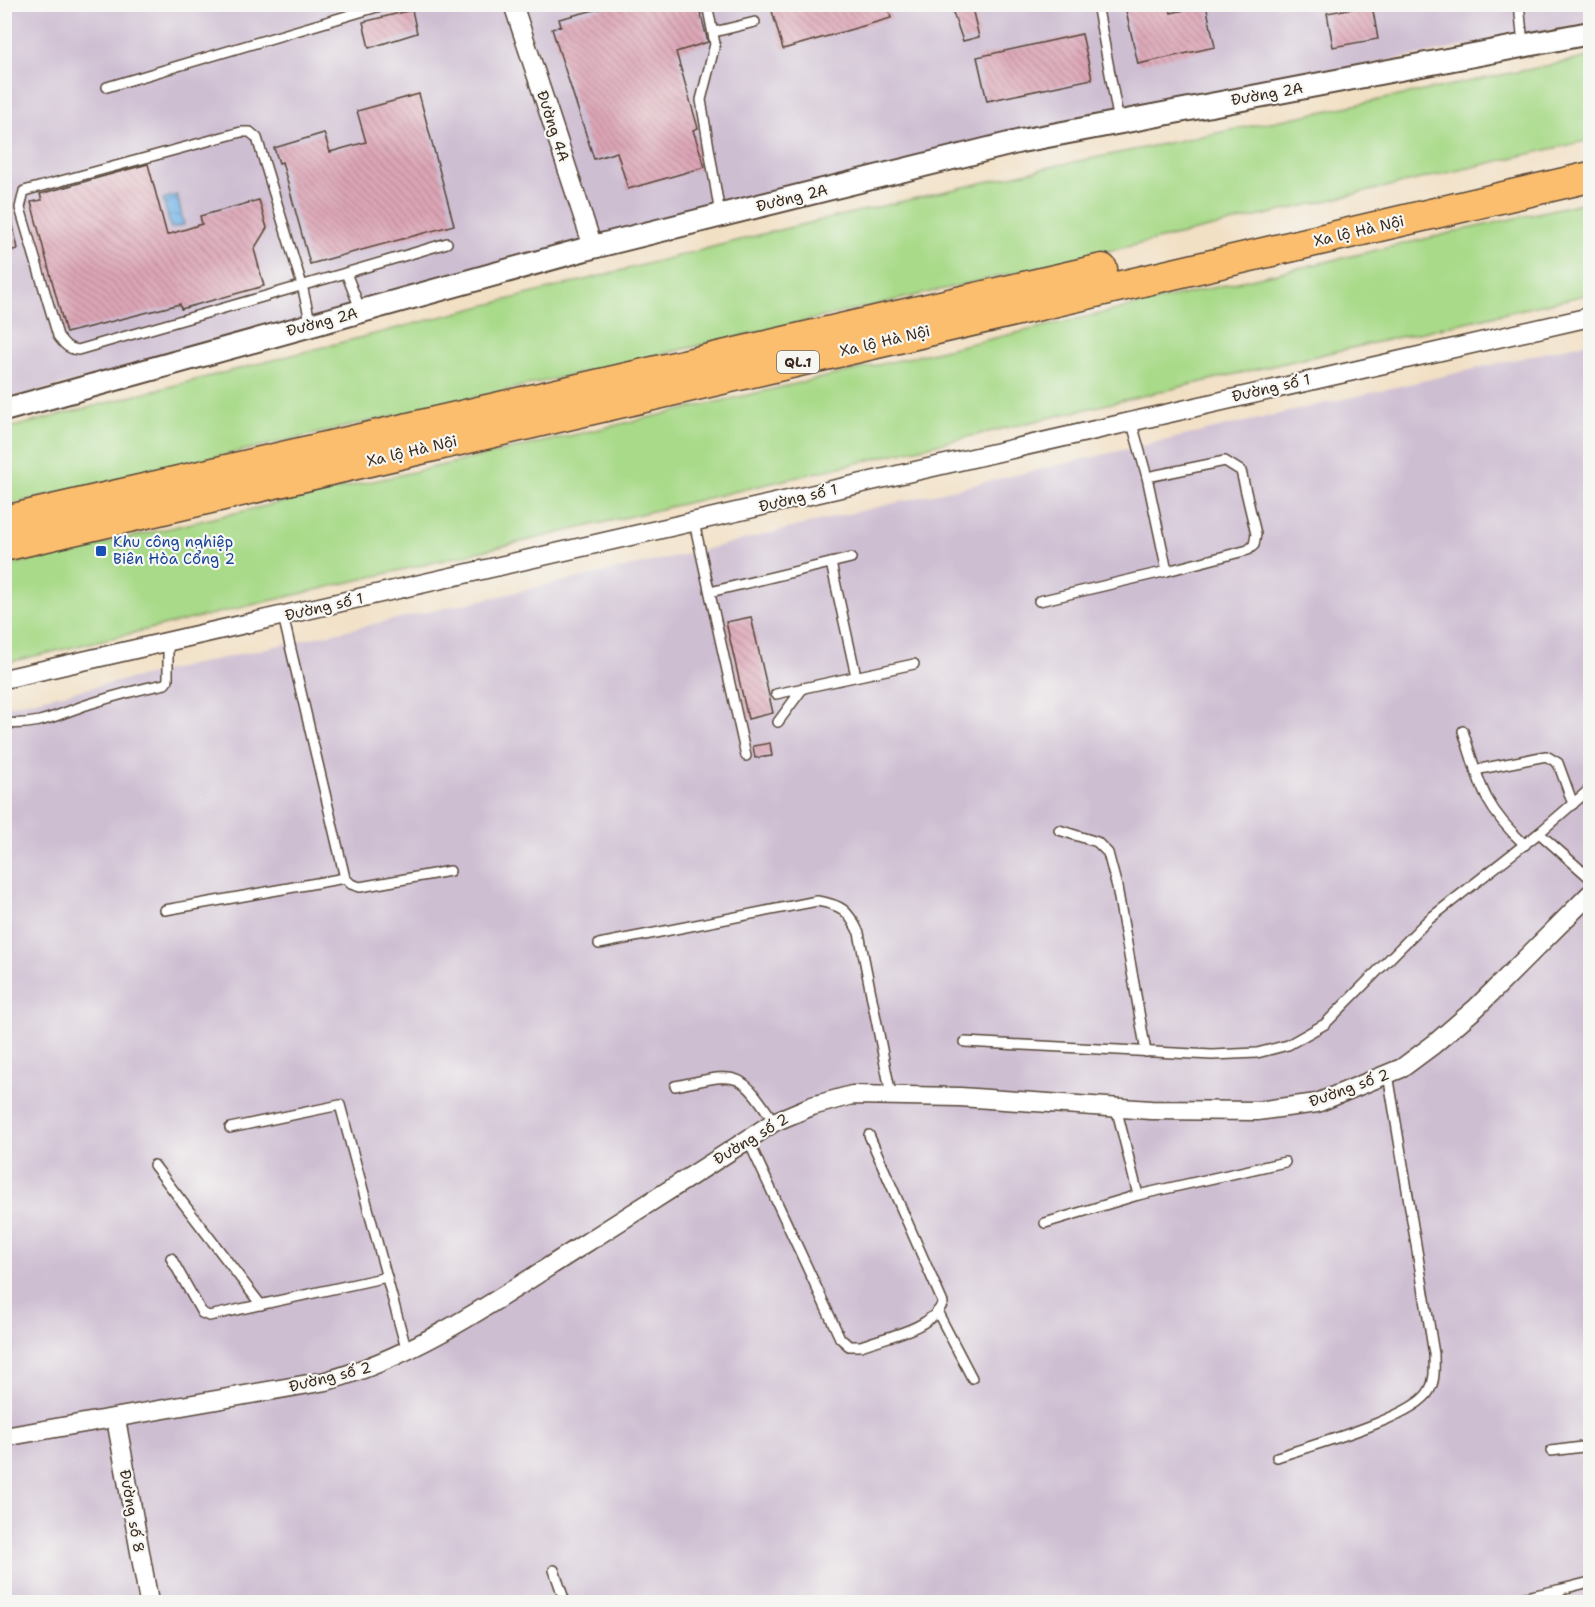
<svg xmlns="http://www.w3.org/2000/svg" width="1595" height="1607" font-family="'Shantell Sans',sans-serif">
  <defs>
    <pattern id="water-waves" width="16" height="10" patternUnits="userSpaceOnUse" patternTransform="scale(1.5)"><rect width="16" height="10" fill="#74b5e8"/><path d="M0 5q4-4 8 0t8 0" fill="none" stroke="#6093bb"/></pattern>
    <pattern id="building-back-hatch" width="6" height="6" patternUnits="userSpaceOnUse" patternTransform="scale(1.5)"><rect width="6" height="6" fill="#dda6b7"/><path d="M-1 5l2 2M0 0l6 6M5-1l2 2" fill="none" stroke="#b48794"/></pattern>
  </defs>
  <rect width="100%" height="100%" fill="#f6f6f2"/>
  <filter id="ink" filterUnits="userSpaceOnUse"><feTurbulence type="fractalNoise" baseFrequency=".0167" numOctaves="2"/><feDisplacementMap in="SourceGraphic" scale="12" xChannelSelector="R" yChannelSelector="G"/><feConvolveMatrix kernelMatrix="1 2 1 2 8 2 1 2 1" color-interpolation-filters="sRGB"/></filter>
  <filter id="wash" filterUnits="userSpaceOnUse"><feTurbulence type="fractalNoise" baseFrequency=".008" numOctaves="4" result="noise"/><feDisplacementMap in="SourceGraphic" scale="24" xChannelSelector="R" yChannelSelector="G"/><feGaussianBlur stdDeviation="1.35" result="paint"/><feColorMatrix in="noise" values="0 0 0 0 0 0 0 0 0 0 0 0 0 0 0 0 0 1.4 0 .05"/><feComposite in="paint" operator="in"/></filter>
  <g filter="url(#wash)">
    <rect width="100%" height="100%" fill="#f2e0c5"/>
    <g fill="#cebed2">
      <path d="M5,5h1585v18l-477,90 -1108,287z"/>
      <path d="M1590,342v1260h-1585l-1,-895 687,-154 156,-39z"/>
    </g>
    <g fill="#a9da89" stroke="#728254" stroke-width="1.5">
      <path d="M1590,57v83l-1578,364 -7,-2v-73l770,-198 275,-64z"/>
      <path d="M1590,201v93l-363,82 -1222,287v-97z"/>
    </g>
    <path fill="url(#water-waves)" stroke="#587083" stroke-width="1.5" d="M177,195l7,30 -13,3 -8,-29z"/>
    <g id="blocks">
      <g fill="url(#building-back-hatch)">
        <path d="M618,4h80l10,38 -32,10 22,76 -5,2 12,37 -77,22 -11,-37 -23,7 -42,-130 9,-3 -2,-7z"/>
        <path d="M770,4h117l4,14 -108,31z"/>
        <path d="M950,4h21l8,33 -16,4z"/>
        <path d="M1155,4h14l2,9 35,-8 9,42 -77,17 -12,-53z"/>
        <path d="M1372,5l6,34 -45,8 -6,-34z"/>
        <path d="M412,10l5,23 -48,15 -6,-26z"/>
        <path d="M1082,34l10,45 -105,22 -10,-44z"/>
        <path d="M419,94l35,131 -144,39 -28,-102 -3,1 -5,-15 50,-15 6,19 36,-10 -9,-31z"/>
        <path d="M148,164l19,71 35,-11 -2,-8 59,-16 8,28 -13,21 10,37 -83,23 -1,-5 -114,29 -35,-131 11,-2 -2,-6z"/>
        <path d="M10,211l8,38 -14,3v-40z"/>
        <path d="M751,617l22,96 -25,6 -22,-97z"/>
        <path d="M770,743l2,13 -17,2 -2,-12z"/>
      </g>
    </g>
  </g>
  <g filter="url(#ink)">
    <use href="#blocks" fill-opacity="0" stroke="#564537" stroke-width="1.5"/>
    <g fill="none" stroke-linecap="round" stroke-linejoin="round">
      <defs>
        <g id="service">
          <path d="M707,4l8,40 -14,56 19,114"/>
          <path d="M1097,4l22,118"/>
          <path d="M1519,4l4,40"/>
          <path d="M714,32l41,-10"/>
          <path d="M107,87l280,-83"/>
          <path d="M346,273l15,38"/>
          <path d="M311,325l-9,-40 -45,-147 -7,-6h-9l-217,59 -4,17 38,128c6,8 10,13 20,14 123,-36 247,-70 369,-107"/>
          <path d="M1131,420l16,57 78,-16 16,10 15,63 -2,11 -6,5 -81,21"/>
          <path d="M694,522l52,234"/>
          <path d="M831,563l25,113"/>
          <path d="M710,592l141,-34"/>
          <path d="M1039,601l128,-30 -20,-94"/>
          <path d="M283,616l62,262 6,6 9,3 90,-16"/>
          <path d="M776,694l138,-30"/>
          <path d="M778,722l25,-34"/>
          <path d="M4,723c38,3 51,-8 85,-19 25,-8 50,-15 76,-20l3,-4v-38"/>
          <path d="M1463,731c17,53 19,74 62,114"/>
          <path d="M1475,770l71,-14 12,7 15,41"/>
          <path d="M1590,789l-51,44 51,45"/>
          <path d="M1059,830l38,12 11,11 9,34 29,165"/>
          <path d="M165,910l180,-32"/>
          <path d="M599,944l218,-43c25,4 31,9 42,32l32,162"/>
          <path d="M965,1042l247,13 45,-2 31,-8 37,-21 103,-104 111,-87"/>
          <path d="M675,1086c62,-12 63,-19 99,36"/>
          <path d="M230,1128l110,-23 67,247"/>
          <path d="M748,1140l92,198 9,8h12c26,-10 69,-16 82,-43l-74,-168"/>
          <path d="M154,1165l107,140"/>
          <path d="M1138,1195l147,-33"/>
          <path d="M1045,1223l93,-28 -22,-88"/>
          <path d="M171,1258l31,55 7,3 178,-39"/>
          <path d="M938,1313l34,65"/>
          <path d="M1551,1451l39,-5"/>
          <path d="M1277,1457c32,-11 137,-39 152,-66 7,-11 5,-25 5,-37l-46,-280"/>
          <path d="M554,1570l11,32"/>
          <path d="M1504,1602l54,-12"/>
          <path d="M1561,1602l-3,-12 32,-8"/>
        </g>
        <g id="minor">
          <path d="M513,4l80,243"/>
          <path d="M4,679l1586,-362"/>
          <path d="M116,1419l33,183"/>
          <path d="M4,1437l322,-56c93,-25 179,-87 260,-138 62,-40 126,-79 188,-121l38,-16 40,-11 108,2 191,13 106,1 60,-8 85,-35 31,-23 43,-37 114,-114"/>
        </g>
        <path id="tertiary" d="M4,410l589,-163 428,-106 569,-108"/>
        <g id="trunk">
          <path d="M4,521l1098,-252"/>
          <path d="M4,546l1586,-369"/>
        </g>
      </defs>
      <use href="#service" stroke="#564537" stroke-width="12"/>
      <use href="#minor" stroke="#564537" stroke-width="21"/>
      <use href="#tertiary" stroke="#564537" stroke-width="26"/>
      <use href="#trunk" stroke="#564537" stroke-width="33"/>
      <use href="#service" stroke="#fff" stroke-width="9"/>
      <use href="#minor" stroke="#fff" stroke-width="18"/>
      <use href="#tertiary" stroke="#fff" stroke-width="22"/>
      <use href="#trunk" stroke="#fbbe6e" stroke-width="30"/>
    </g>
  </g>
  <rect fill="#1a4fb4" stroke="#f6f6f2" stroke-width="2" x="95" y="545" width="12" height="12" rx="3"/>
  <g text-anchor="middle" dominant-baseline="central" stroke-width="4.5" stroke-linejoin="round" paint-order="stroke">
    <rect fill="#f6f6f2" stroke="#73675e" stroke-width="1.5" x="777" y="351" width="42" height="22" rx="4.5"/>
    <g font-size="14" font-weight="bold" fill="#3b2a1e">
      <text x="798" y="362">QL.1</text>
    </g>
    <g font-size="15" fill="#3b2a1e" stroke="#f6f6f2">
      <text transform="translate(1267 94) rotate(-10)">Đường 2A</text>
      <text transform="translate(553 126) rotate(72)">Đường 4A</text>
      <text transform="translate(792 198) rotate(-14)">Đường 2A</text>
      <text transform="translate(1359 231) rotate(-13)">Xa lộ Hà Nội</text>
      <text transform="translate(322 322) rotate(-15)">Đường 2A</text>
      <text transform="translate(885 341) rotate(-13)">Xa lộ Hà Nội</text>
      <text transform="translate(1271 388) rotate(-13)">Đường số 1</text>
      <text transform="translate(412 451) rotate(-13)">Xa lộ Hà Nội</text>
      <text transform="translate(798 498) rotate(-13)">Đường số 1</text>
      <text transform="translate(324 607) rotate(-13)">Đường số 1</text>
      <text transform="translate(1349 1088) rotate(-20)">Đường số 2</text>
      <text transform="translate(751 1139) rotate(-31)">Đường số 2</text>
      <text transform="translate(330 1377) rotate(-14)">Đường số 2</text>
      <text transform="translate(132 1511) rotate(80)">Đường số 8</text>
    </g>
    <g font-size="15" fill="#164399" stroke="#f6f6f2" text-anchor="start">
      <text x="113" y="542">Khu công nghiệp<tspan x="113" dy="17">Biên Hòa Cổng 2</tspan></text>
    </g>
  </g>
  <rect width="1595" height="1607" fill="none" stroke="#f6f6f2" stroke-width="24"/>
</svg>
